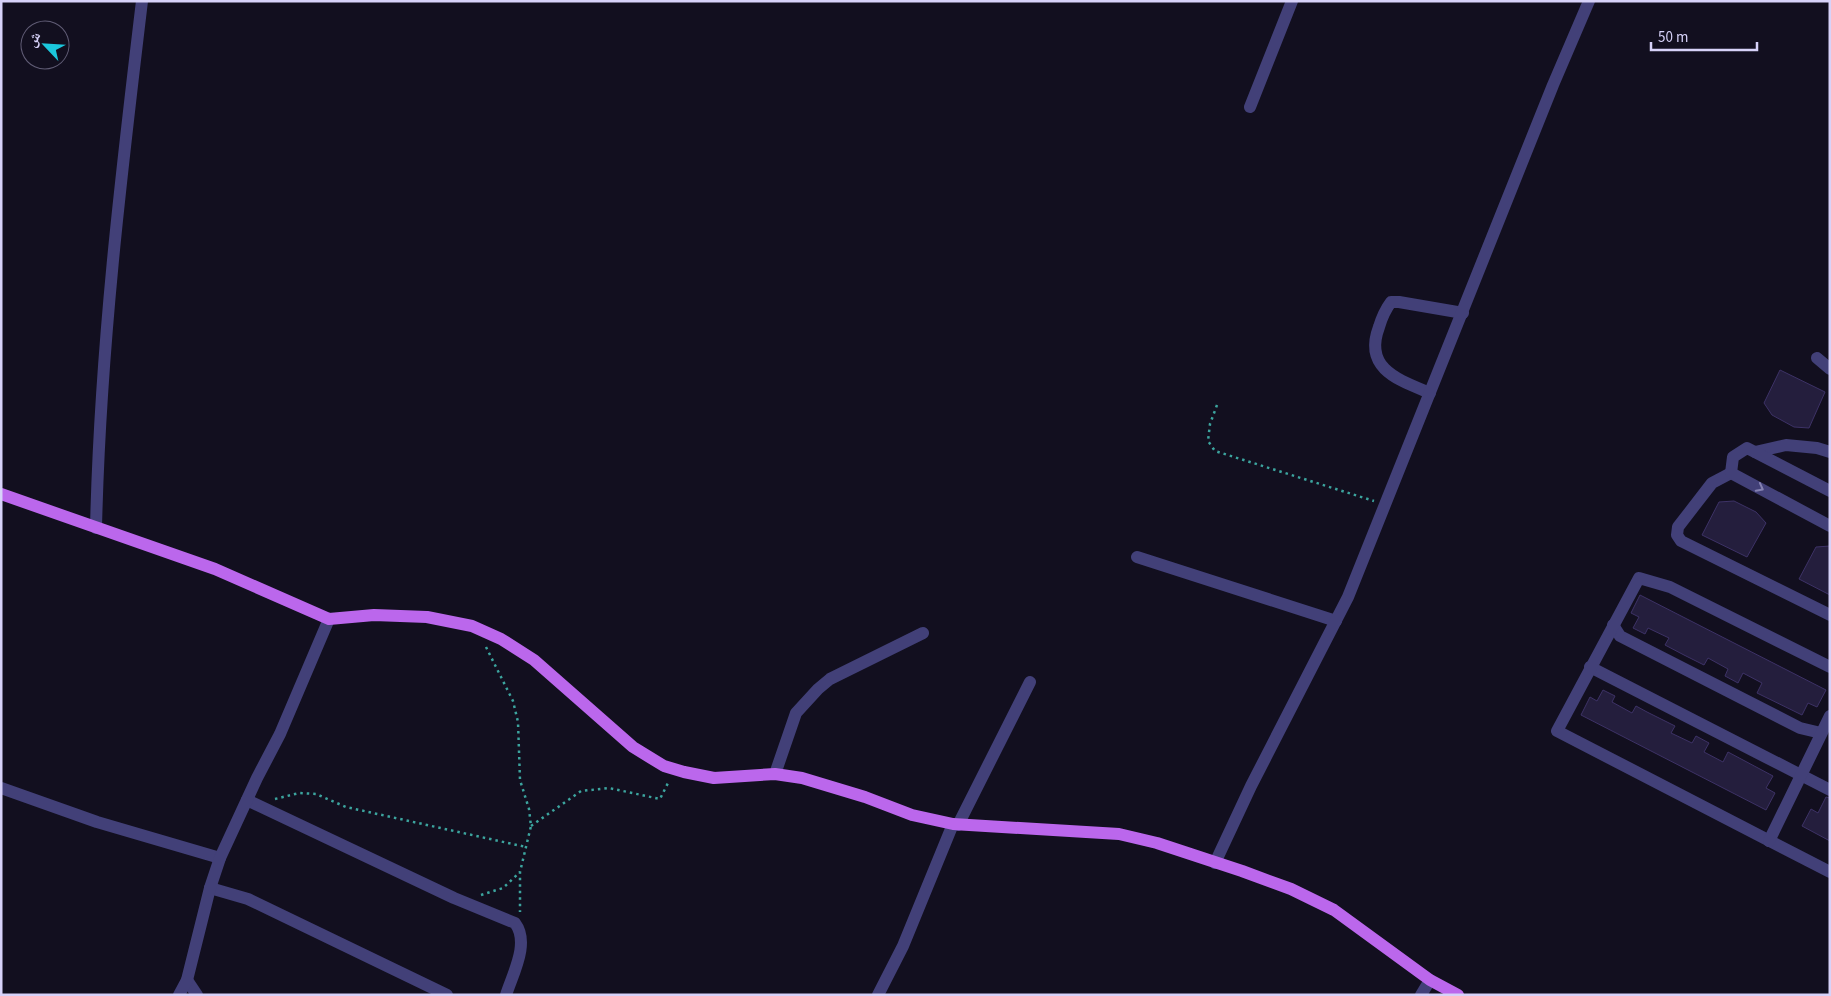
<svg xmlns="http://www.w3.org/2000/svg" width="1831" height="996" font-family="'Source Sans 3','Noto Naskh Arabic',sans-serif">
  <rect width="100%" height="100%" fill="#120f1f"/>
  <g fill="#241e3d" stroke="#3d3266">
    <path d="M1780,370l45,22 -16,36 -15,-1 -22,-12 -8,-12z"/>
    <path d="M1734,501l22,11 10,11 -19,34 -45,-22 17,-33z"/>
    <path d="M1830,546v49l-31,-16 17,-32z"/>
    <path d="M1640,595l186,95 -9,17 -9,-4 -6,12 -45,-22 5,-10 -19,-10 -5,10 -13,-7 3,-7 -20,-11 -4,7 -20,-10 -19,-10 4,-7 -21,-10 -3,6 -12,-6 6,-11 -8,-4z"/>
    <path d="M1603,690l12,6 -3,6 20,11 4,-7 11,6 28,14 -4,7 21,10 4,-7 13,7 -5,9 19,10 5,-10 45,24 -7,12 9,5 -9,17 -185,-95 9,-18 7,4z"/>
    <path d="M1826,797l4,1v43l-28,-15 9,-17 7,4z"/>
  </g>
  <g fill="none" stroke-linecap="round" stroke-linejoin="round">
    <g stroke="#3ca49e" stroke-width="2.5" stroke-dasharray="2.5 4" stroke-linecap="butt">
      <path d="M1217,405l-7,19 -2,17 7,10 159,50"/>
      <path d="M486,647l27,54 5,21 2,58 9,29 2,17 -11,46v40"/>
      <path d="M275,799l24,-6 17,1 30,13 180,40"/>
      <path d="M531,826l50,-35 28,-3 51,11 9,-18"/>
      <path d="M481,895l22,-7 17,-16"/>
    </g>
    <g stroke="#424078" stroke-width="12">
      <path d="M1250,107l42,-106"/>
      <path d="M1817,358l13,11"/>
      <path d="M1430,393c-31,-13 -67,-24 -51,-66 3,-10 6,-17 12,-25h8l64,11"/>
      <path d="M1755,452l31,-7 31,3 13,4"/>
      <path d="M1731,473l-19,10 -34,44 -1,8 4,6 149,74"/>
      <path d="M1830,491l-83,-43 -14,9 -2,16 99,53"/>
      <path d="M96,528c4,-176 25,-352 46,-527"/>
      <path d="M1137,557l199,64"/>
      <path d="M1613,625l7,11 180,92 21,5"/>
      <path d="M1590,667l240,123"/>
      <path d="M1830,667l-160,-80 -31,-9 -82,153 273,141"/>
      <path d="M775,774l21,-61 22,-24 12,-10 93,-46"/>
      <path d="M1,788l96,34 123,36"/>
      <path d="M247,800l207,98 61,25c15,20 -2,50 -9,72"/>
      <path d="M958,825l72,-143"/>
      <path d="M1769,841l61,-125"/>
      <path d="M1215,863l36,-77 97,-189 205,-512 36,-84"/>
      <path d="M210,888l38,11 199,96"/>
      <path d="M187,980l10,15"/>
      <path d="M179,995l8,-15 23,-92 10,-30 37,-80 23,-44 49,-115"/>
      <path d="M878,995l25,-49 50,-122"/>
      <path d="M1421,995l9,-15"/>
    </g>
    <path stroke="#bb67ec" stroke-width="12" d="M1,494l214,75 114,50 45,-4 53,2 45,9 29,13 33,21 99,87 31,19 20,6 30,6 61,-4 27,4 63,19 47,18 41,9 166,10 38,9 85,28 49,18 43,21 96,70 28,15"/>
  </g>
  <defs><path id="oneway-chevron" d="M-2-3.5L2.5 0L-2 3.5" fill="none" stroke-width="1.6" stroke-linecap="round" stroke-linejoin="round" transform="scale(1.25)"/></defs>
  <use stroke="#8582b2" href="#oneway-chevron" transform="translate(1760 488) rotate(28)"/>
  <rect width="1831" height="996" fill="none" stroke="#d7d2f9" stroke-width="5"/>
  <g transform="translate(45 45) rotate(295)"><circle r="24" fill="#120f1f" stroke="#615d76"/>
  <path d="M0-4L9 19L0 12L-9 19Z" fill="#1bc7dc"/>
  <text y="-8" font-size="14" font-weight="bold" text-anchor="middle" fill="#d7d2f9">ش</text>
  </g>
  <path d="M1651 42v8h106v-8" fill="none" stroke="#d7d2f9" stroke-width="2.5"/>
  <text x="1658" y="42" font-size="15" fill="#d7d2f9" stroke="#120f1f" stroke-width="4" paint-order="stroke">50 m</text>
</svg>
